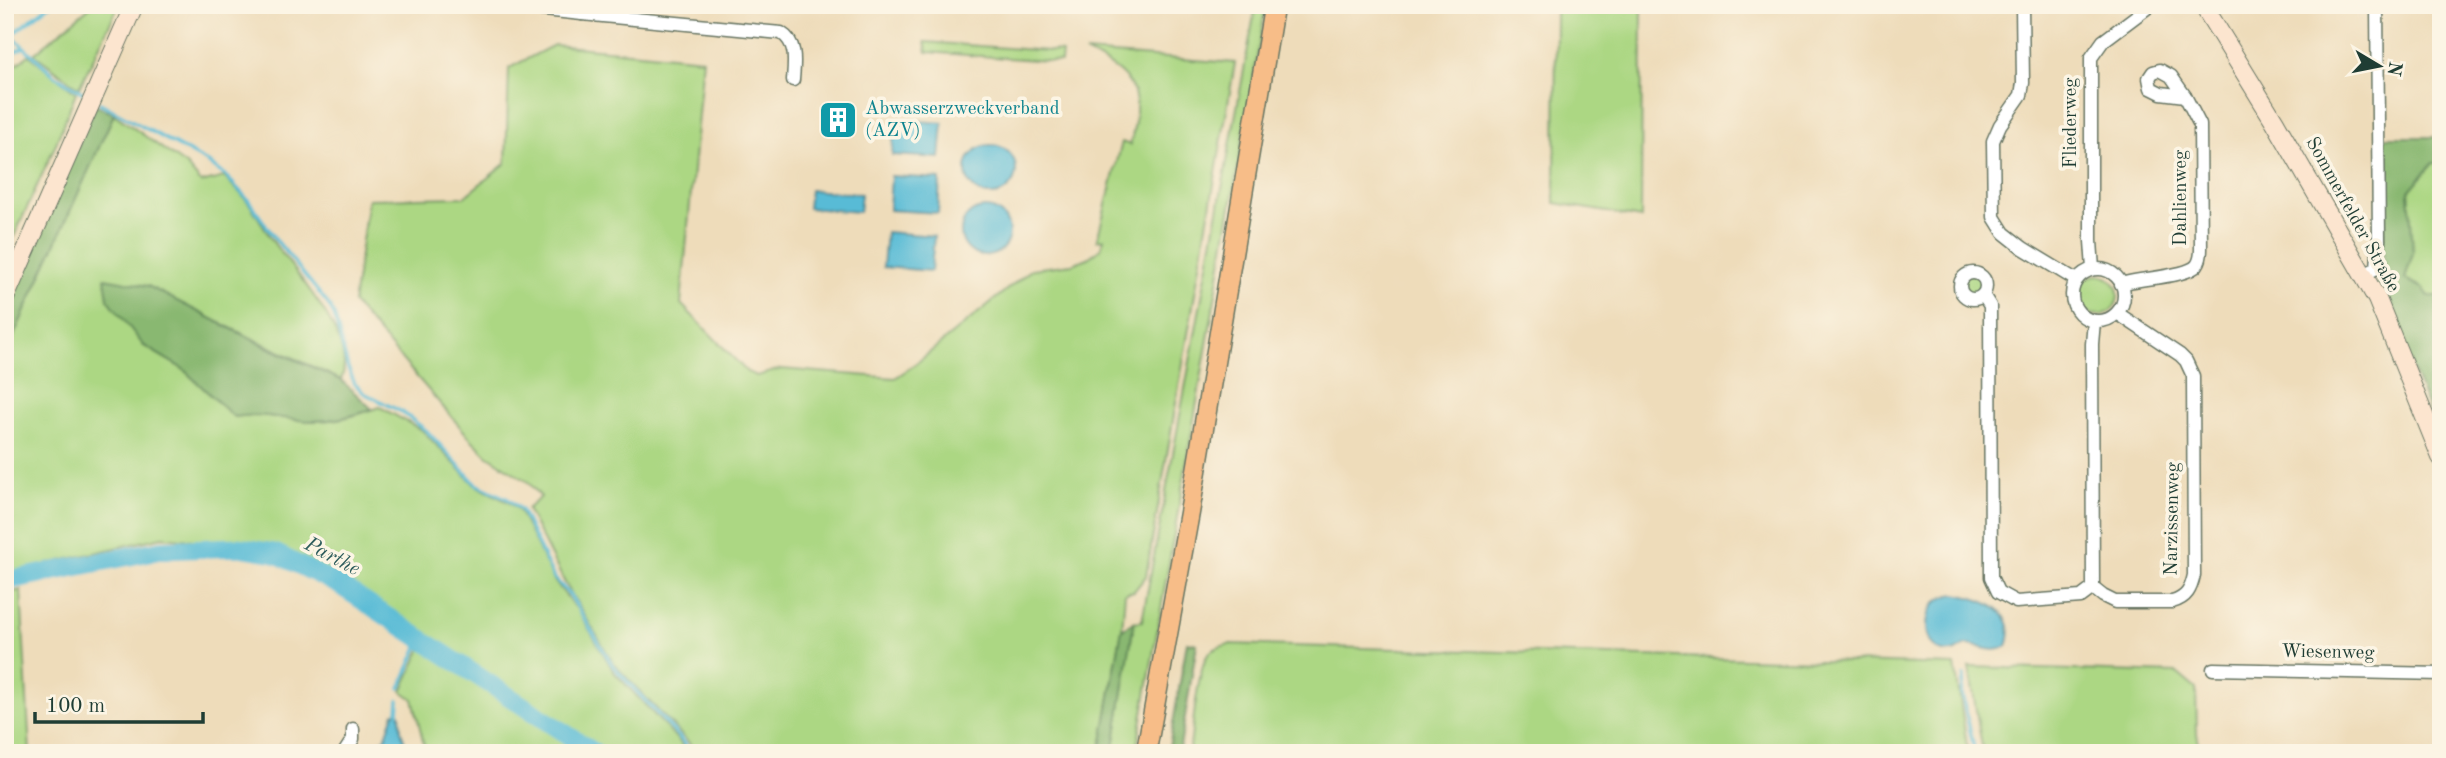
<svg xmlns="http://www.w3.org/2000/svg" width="2446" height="758" font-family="'Old Standard TT',serif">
  <rect width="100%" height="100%" fill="#fcf5e5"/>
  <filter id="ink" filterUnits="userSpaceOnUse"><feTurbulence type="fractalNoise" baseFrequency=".0143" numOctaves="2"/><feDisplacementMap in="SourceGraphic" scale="14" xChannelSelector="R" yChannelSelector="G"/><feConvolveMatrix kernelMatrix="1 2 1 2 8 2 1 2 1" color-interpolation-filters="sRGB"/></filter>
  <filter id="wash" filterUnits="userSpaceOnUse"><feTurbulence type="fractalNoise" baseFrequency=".00686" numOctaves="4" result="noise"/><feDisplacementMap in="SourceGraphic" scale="28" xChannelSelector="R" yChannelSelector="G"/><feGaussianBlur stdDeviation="1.57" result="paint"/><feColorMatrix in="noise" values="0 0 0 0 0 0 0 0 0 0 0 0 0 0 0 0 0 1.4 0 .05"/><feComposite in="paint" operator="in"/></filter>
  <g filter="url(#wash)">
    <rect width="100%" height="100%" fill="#eedcba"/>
    <g fill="#acd783" stroke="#668a5c" stroke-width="2">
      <path d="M92,5h27l-40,83 -45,-34z"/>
      <path d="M1256,5h10l-130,748h-23l21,-131 8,-1z"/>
      <path d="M1556,5h86l-1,213 -86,-15z"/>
      <path d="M925,42l137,10 -1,10 -134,-10z"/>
      <path d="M554,45l149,14 -22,245 66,68 10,4 24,-7 114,9 18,-12 119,-97 40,-5 16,-6 13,-10 3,-9 -7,1 25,-98 8,3c14,-53 6,-69 -45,-93l150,11 -89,513 -12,15 -9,2 -3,36 -22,124h-406l-5,-10 -75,-79 -49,-81 -38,-74 14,-12 -13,-15 -41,-27 -18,-18 -116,-134 15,-104 96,-2 42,-34 3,-95z"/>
      <path d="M29,55l47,37 -21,54 -50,110v-183z"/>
      <path d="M114,114l73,52 14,17 23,-6c9,9 19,18 26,28 9,13 17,28 26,41 22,29 82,96 65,134l-140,-66 -53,-28 -6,59 41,24 51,48c26,-5 50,2 77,4 25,1 46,-6 69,-14l42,23 53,55 35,18 9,7 36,72 23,28 36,62 66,70 6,11h-84l-201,-137 -64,-39 -66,-27 -36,-6 -73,-7 -157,37v-219z"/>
      <path d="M2433,163h8v133h-12l-6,-8 -18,-9 8,-26 -4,-62z"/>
      <circle cx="1973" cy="286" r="13"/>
      <circle cx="2098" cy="295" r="20"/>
      <path d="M21,590l9,163h-25v-159z"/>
      <path d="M1229,644l726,21 13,88h-779c4,-21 8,-86 20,-100 5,-5 13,-7 20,-9z"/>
      <path d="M423,645l164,108h-161l-13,-54 -11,-8z"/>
      <path d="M1969,667l208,6 19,16 1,45 4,19h-218z"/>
    </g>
    <g fill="#89b871" stroke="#547a52" stroke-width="2">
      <path d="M96,105l18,9 -109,241v-45z"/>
      <path d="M2384,137h57v26h-8l-24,28 4,62 -8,26 18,9 6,8h12v142l-65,-153 7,-18z"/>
      <path d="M105,278l43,8 119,61 74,33 31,29c-20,8 -38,12 -60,12 -27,-1 -51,-9 -78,-4l-51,-48 -40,-24 -35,-46z"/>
      <path d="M1134,622l-21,131h-13l22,-124z"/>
      <path d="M1187,642l10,2 -18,109h-11z"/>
    </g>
    <g fill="#58bbd6" stroke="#3c7c85" stroke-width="2">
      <path d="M895,119l48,4 -3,35 -48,-3z"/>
      <circle cx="991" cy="170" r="25"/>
      <path d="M891,176l49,3 -2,34 -49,-3z"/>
      <path d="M810,190l51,4 -2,18 -51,-4z"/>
      <circle cx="985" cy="232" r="24"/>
      <path d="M886,232l48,4 -3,35 -48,-4z"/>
      <path d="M1956,594c27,5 64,17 51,52 -14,9 -26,-1 -41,-1 -4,2 -9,6 -14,7 -32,6 -36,-55 4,-58z"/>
      <path d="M398,712l2,2 1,17 8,22h-38l15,-17 8,-23z"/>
    </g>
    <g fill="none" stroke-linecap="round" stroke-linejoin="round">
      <g stroke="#58bbd6" stroke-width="3.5">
        <path d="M15,32l35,-27"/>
        <path d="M15,39l9,8"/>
        <path d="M8,47l6,5 10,-5 30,28 31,19"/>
        <path d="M100,103l107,59 19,14 23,25 28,40 51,63 6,11 14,53 7,16 9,9 38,19 25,19 49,53 32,15 13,11 33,68 16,17 43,71 67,72 11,15"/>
        <path d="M1964,676l-2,18 13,59"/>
        <path d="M400,688l22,-50"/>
        <path d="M398,712l1,-12"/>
      </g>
      <path stroke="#58bbd6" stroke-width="19" d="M5,581l155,-31 79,-3 36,6 64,32 256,168"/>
    </g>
  </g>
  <g filter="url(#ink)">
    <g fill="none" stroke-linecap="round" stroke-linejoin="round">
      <defs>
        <g id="street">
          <path d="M583,5l-1,9 199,19c17,10 13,31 12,47"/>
          <path d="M2022,5l1,78 -2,12 -21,30 -7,16 1,76 10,16 19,15 53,32"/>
          <path d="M535,9l47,5"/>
          <path d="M2160,70l11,6 14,20 -24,-3 -10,-5 -2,-10 4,-6z"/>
          <circle cx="2098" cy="295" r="26"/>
          <path d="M2093,269l-2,-28v-183l12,-17 48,-36"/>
          <circle cx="1973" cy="286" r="13"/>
          <path d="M2363,275l14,-7 2,-28 -2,-235"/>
          <path d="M2121,284c17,-6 67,-7 76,-19 3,-4 4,-10 4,-16l-1,-124 -15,-29"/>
          <path d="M1983,295l7,11 1,271 7,15 18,10 65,-5 12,-9"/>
          <path d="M2093,588l10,8 12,6h57c15,-4 19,-13 22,-27l-1,-199 -7,-15 -6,-6 -63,-42"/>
          <path d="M2093,588l-1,-244 2,-23"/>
          <path d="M2213,669l228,5"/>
          <path d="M344,753l9,-14v-10"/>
        </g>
        <g id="secondary">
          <path d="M2203,5l72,117 102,177 64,158"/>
          <path d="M5,298l129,-293"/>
        </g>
        <path id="primary" d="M1146,753l44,-243 84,-505"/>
      </defs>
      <use href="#street" stroke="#677563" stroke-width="15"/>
      <use href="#secondary" stroke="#677563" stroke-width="20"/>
      <use href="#primary" stroke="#677563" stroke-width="22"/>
      <use href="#street" stroke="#fff" stroke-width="12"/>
      <use href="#secondary" stroke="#fce5cf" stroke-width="18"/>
      <use href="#primary" stroke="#f7bd88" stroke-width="19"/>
    </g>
  </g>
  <defs>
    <symbol id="building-square" viewBox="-11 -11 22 22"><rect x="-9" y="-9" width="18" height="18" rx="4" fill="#0f9aa8" stroke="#fcf5e5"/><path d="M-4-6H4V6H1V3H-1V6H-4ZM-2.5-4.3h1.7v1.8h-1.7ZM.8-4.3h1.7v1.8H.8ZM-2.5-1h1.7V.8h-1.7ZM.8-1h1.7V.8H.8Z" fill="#fff"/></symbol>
  </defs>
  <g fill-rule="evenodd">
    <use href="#building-square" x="816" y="98" width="44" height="44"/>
  </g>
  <g text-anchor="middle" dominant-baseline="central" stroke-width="7" stroke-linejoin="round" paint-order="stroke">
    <g font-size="19" fill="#0d838f" stroke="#fcf5e5" text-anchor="start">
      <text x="865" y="109">Abwasserzweckverband<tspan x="865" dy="22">(AZV)</tspan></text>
    </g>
    <g font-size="19" fill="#1f3d34" stroke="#fcf5e5">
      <text transform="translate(2071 123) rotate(-90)">Fliederweg</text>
      <text transform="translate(2181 198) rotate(-90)">Dahlienweg</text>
      <text transform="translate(2352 215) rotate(61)">Sommerfelder Straße</text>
      <text transform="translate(2173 519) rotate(-89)">Narzissenweg</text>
      <text transform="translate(2328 653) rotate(1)">Wiesenweg</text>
    </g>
    <g font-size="21" font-style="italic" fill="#2d5c5c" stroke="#fcf5e5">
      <text transform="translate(332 557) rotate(28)">Parthe</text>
    </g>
  </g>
  <rect width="2446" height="758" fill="none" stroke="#fcf5e5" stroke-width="28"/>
  <g transform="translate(2379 66) rotate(100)" stroke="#fcf5e5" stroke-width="5" paint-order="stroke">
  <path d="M0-5L12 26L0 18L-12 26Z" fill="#1f3d34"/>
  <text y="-10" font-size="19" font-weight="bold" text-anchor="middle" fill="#1f3d34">N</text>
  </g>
  <path d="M35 712v10h168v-10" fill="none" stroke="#1f3d34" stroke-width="3.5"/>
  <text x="46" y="712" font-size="21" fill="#1f3d34" stroke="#fcf5e5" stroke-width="5" paint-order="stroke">100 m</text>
</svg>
